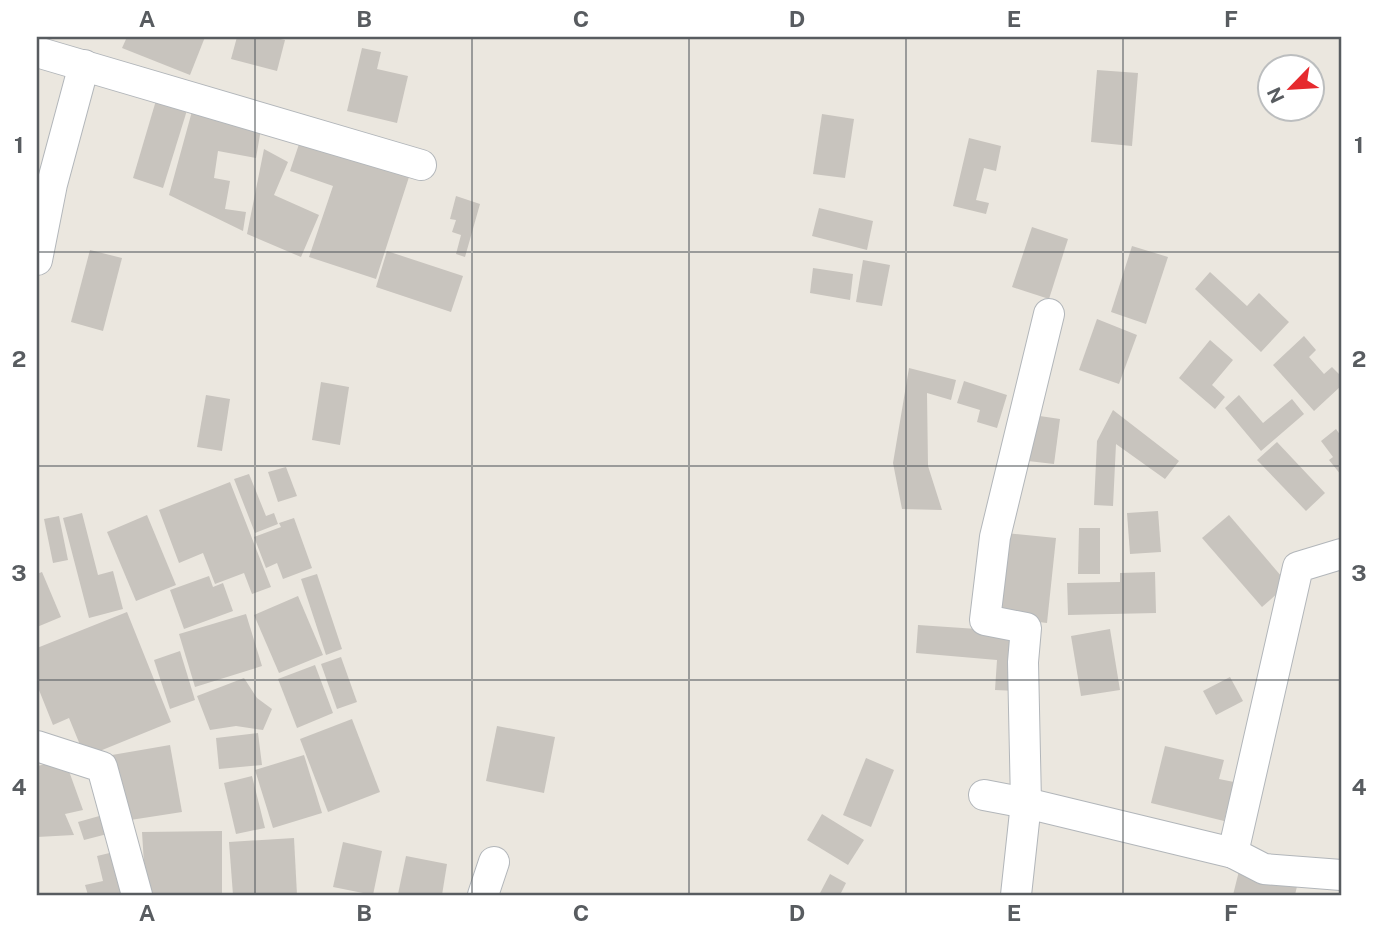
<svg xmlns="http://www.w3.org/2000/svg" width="1378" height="932" font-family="'Public Sans',sans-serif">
  <rect width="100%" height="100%" fill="#ebe7df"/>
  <g fill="#c8c4be">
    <path d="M127,37h78l-15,38 -68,-27z"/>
    <path d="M237,37h35l13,3 -8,31 -46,-12z"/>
    <path d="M362,48l19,4 -4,17 31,7 -11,47 -50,-12z"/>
    <path d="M1097,70l41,3 -6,73 -41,-4z"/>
    <path d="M157,97l31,10 -25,81 -30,-10z"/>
    <path d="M194,104l68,19 -6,35 -38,-7 -4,27 16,3 -5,28 21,3 -3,19 -74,-36z"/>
    <path d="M822,114l32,5 -9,59 -32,-4z"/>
    <path d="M969,138l32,8 -5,25 -12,-3 -8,32 13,3 -3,11 -33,-8z"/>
    <path d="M300,141l109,36 -33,102 -67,-22 24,-71 -43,-15z"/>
    <path d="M264,149l24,13 -14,33 45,20 -18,42 -54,-23z"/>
    <path d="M456,196l24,8 -15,53 -9,-3 5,-19 -9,-3 4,-12 -6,-1z"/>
    <path d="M819,208l54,13 -6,29 -55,-14z"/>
    <path d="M1032,227l36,12 -19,60 -37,-12z"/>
    <path d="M1132,246l36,11 -22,67 -35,-12z"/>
    <path d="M90,250l32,8 -19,73 -32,-9z"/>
    <path d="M387,251l76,25 -12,36 -75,-25z"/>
    <path d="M863,260l27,5 -8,41 -26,-4z"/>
    <path d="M813,268l40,6 -3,26 -40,-7z"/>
    <path d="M1210,272l37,34 12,-13 30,29 -28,30 -66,-63z"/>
    <path d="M1097,319l40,16 -18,49 -40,-14z"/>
    <path d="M1304,336l12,14 -7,7 15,17 8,-7 9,9v10l-27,25 -41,-46z"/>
    <path d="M1210,340l23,20 -21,25 13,12 -10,12 -36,-31z"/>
    <path d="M909,368l47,12 -5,20 -24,-7 1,73 14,44 -40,-1 -9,-46z"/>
    <path d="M964,381l43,14 -10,33 -20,-6 3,-12 -23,-7z"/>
    <path d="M321,382l28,5 -9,58 -28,-5z"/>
    <path d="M206,395l24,4 -8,52 -25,-4z"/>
    <path d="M1239,395l24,28 29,-24 12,15 -43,37 -36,-43z"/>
    <path d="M1113,410l66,51 -14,18 -49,-35 -3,62 -19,-1 3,-64z"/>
    <path d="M1033,415l27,4 -6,45 -26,-3z"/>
    <path d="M1336,429l5,7v39l-12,-15 4,-3 -12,-16z"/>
    <path d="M1277,442l48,51 -19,18 -49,-51z"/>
    <path d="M286,467l11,29 -19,6 -10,-30z"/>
    <path d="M249,474l17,42 8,-3 4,11 -23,9 -21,-54z"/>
    <path d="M230,482l41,105 -19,7 -8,-21 -29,11 -12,-31 -24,10 -20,-53z"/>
    <path d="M1158,511l3,41 -31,2 -3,-41z"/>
    <path d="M82,513l16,62 15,-4 10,38 -34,9 -26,-100z"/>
    <path d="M147,515l29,70 -40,16 -29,-69z"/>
    <path d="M1229,515l59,69 -26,23 -60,-69z"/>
    <path d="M59,516l9,44 -15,3 -9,-44z"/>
    <path d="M294,518l18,50 -29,11 -6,-16 -11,5 -12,-31 27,-10 -2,-4z"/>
    <path d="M1079,528h21v46h-22z"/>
    <path d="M1005,533l51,5 -9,85 -51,-6z"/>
    <path d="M42,572l19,45 -24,10v-53z"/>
    <path d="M1155,572l1,41 -88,2 -1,-32 53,-1v-9z"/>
    <path d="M317,574l25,75 -16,6 -25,-76z"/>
    <path d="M209,576l4,11 10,-4 10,28 -49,18 -14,-39z"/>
    <path d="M298,596l25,59 -44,18 -25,-58z"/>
    <path d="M127,612l44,110 -86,35 -16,-39 -16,7 -16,-40v-37z"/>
    <path d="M246,614l16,52 -67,21 -16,-53z"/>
    <path d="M918,625l103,7 -4,59 -22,-1 2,-30 -81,-7z"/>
    <path d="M1110,629l10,61 -39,6 -10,-60z"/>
    <path d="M180,651l15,49 -25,9 -16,-49z"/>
    <path d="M341,657l16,45 -20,7 -16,-45z"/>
    <path d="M315,665l18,48 -36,15 -19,-49z"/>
    <path d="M1230,677l13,24 -27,14 -13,-24z"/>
    <path d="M244,678l13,20 15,11 -9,21 -27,-4 -26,4 -13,-34z"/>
    <path d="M352,719l28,73 -52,20 -28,-73z"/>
    <path d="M497,726l58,11 -11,56 -58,-12z"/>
    <path d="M258,733l4,32 -43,4 -3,-31z"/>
    <path d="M170,745l12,67 -58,9 -12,-66z"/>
    <path d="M1165,746l59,14 -5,19 15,3 -10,39 -73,-18z"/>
    <path d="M304,755l18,58 -49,15 -18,-58z"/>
    <path d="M866,758l28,12 -23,57 -28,-12z"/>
    <path d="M65,760l18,50 -18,4 9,21 -37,2v-71z"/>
    <path d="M252,776l13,52 -29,6 -12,-51z"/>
    <path d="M110,813l5,19 -31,8 -6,-18z"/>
    <path d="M822,814l42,26 -16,25 -41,-25z"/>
    <path d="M222,831v64h-76l-4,-63z"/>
    <path d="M294,838l3,57h-64l-4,-53z"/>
    <path d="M343,842l39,9 -9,44 -40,-8z"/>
    <path d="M118,851l11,44h-41l-3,-10 18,-4 -6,-25z"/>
    <path d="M406,856l41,8 -5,31 -44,-1z"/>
    <path d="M1240,867l58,15 -3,13h-62z"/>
    <path d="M830,874l16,9 -6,12h-21z"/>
  </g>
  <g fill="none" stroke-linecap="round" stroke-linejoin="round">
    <defs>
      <g id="minor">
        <path d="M37,52l384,113"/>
        <path d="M37,260l15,-76 32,-119"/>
        <path d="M37,746l65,21 35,128"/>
        <path d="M984,795l42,8 207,50 31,16 77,6"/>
        <path d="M1233,853l65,-286 43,-13"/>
        <path d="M483,895l11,-33"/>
        <path d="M1016,895l10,-92 -3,-141 3,-34 -41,-8 10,-83 54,-223"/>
      </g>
    </defs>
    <use href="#minor" stroke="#b2b6ba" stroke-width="32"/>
    <use href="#minor" stroke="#fff" stroke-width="30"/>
  </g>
  <path fill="none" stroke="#585c60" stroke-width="2" stroke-opacity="0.55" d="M255,37v858M472,37v858M689,37v858M906,37v858M1123,37v858M37,252h1304M37,466h1304M37,680h1304"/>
  <rect width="1378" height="932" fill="none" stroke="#ffffff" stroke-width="77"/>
  <g transform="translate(1291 88) rotate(245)"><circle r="33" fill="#ffffff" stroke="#bcbebf" stroke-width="2"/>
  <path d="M0-5L12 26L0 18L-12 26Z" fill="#e62a2e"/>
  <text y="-10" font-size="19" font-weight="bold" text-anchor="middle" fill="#585c60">N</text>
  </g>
  <rect x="38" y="38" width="1302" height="856" fill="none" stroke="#585c60" stroke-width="2.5"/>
  <g font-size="23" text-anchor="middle" font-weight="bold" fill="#585c60">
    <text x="147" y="27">A</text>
    <text x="364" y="27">B</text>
    <text x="581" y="27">C</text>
    <text x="797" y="27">D</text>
    <text x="1014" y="27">E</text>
    <text x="1231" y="27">F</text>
    <text x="19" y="153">1</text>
    <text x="1359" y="153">1</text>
    <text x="19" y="367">2</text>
    <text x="1359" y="367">2</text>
    <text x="19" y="581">3</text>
    <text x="1359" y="581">3</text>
    <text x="19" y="795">4</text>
    <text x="1359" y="795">4</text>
    <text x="147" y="921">A</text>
    <text x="364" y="921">B</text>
    <text x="581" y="921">C</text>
    <text x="797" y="921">D</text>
    <text x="1014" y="921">E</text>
    <text x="1231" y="921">F</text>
  </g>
</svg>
